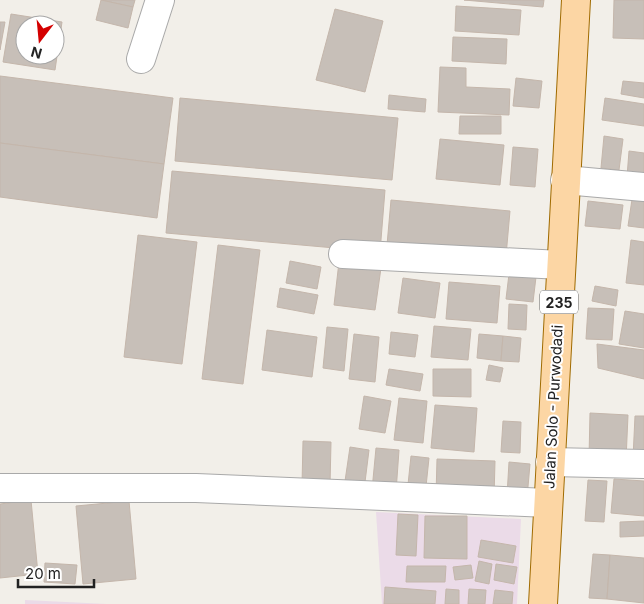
<svg xmlns="http://www.w3.org/2000/svg" width="644" height="604" font-family="Inter,sans-serif">
  <rect width="100%" height="100%" fill="#f2efe9"/>
  <g fill="#ebdbe8">
    <path d="M376,512l145,7 -4,85h-135z"/>
    <path d="M25,600l82,4h-82z"/>
  </g>
  <g fill="#c7bfb8" stroke="#c4b6ab" fill-rule="evenodd">
    <path d="M101,0h34l-2,7z"/>
    <path d="M101,0l32,7 -5,21 -32,-8z"/>
    <path d="M464,0h80l-1,7z"/>
    <path d="M614,0h30v39l-31,-1z"/>
    <path d="M456,6l65,4 -2,25 -64,-4z"/>
    <path d="M335,9l48,12 -18,71 -49,-12z"/>
    <path d="M11,14l51,8 -7,48 -52,-8zM25,25h30v30h-30z"/>
    <path d="M0,22h5l-5,28z"/>
    <path d="M453,37l54,2 -1,25 -54,-3z"/>
    <path d="M440,67l26,1v19l44,2 -1,26 -71,-3z"/>
    <path d="M0,76l173,22 -9,66 -164,-21z"/>
    <path d="M516,78l26,3 -3,27 -26,-2z"/>
    <path d="M623,81l21,2v15l-23,-4z"/>
    <path d="M389,95l37,4 -1,13 -37,-3z"/>
    <path d="M180,98l218,20 -6,62 -217,-19z"/>
    <path d="M605,98l39,6v22l-42,-6z"/>
    <path d="M460,116h41v18h-42z"/>
    <path d="M604,136l19,3 -4,31 -18,-2z"/>
    <path d="M440,139l64,6 -4,40 -64,-6z"/>
    <path d="M0,143l164,21 -7,54 -157,-21z"/>
    <path d="M513,147l25,2 -3,38 -25,-2z"/>
    <path d="M629,151l15,2v26l-17,-2z"/>
    <path d="M172,171l213,19 -5,62 -214,-19z"/>
    <path d="M633,193l11,1v34l-16,-2z"/>
    <path d="M391,200l119,11 -4,45 -119,-11z"/>
    <path d="M588,201l35,4 -3,24 -35,-3z"/>
    <path d="M138,235l59,7 -15,122 -58,-7z"/>
    <path d="M631,240l13,2v43l-18,-2z"/>
    <path d="M218,245l42,5 -17,134 -41,-5z"/>
    <path d="M290,261l31,6 -4,22 -31,-6z"/>
    <path d="M339,262l42,6 -6,42 -41,-5z"/>
    <path d="M509,274l27,3 -3,25 -27,-3z"/>
    <path d="M403,278l37,5 -5,35 -37,-5z"/>
    <path d="M449,282l51,4 -3,37 -51,-4z"/>
    <path d="M595,286l23,4 -2,16 -24,-5z"/>
    <path d="M280,288l38,7 -4,19 -37,-7z"/>
    <path d="M509,304l18,1 -1,25 -18,-1z"/>
    <path d="M588,308l26,1 -2,31 -26,-1z"/>
    <path d="M625,311l19,3v34l-25,-4z"/>
    <path d="M434,326l37,3 -3,31 -37,-3z"/>
    <path d="M327,327l21,2 -4,42 -21,-3z"/>
    <path d="M267,330l50,7 -5,40 -50,-7z"/>
    <path d="M391,332l27,3 -3,22 -26,-3z"/>
    <path d="M354,334l25,3 -4,45 -26,-3z"/>
    <path d="M479,334l24,2 -2,25 -24,-3z"/>
    <path d="M503,336l18,2 -2,24 -18,-1z"/>
    <path d="M597,344l47,6v29l-46,-11z"/>
    <path d="M489,365l14,3 -3,14 -14,-2z"/>
    <path d="M389,369l34,5 -3,17 -34,-6z"/>
    <path d="M433,369h38v28l-38,-1z"/>
    <path d="M364,396l27,5 -6,32 -26,-4z"/>
    <path d="M399,398l28,3 -4,42 -29,-3z"/>
    <path d="M435,405l42,3 -3,44 -43,-4z"/>
    <path d="M590,413l38,2 -2,45 -37,-2z"/>
    <path d="M635,416h9v43l-11,-1z"/>
    <path d="M503,421l18,1 -1,31 -19,-1z"/>
    <path d="M303,441l28,1 -1,43h-28z"/>
    <path d="M350,447l19,3 -5,40 -20,-2z"/>
    <path d="M376,448l23,2 -3,42 -24,-2z"/>
    <path d="M411,456l18,2 -4,38 -18,-2z"/>
    <path d="M437,459l58,2 -1,37 -58,-2z"/>
    <path d="M509,462l21,2 -3,34 -20,-2z"/>
    <path d="M614,479l30,2v35l-33,-3z"/>
    <path d="M588,480l19,1 -3,41 -19,-1z"/>
    <path d="M31,500l7,74 -38,4v-74z"/>
    <path d="M129,501l7,78 -53,5 -7,-78z"/>
    <path d="M398,514l20,1 -2,41 -20,-1z"/>
    <path d="M425,516h42v43l-43,-1z"/>
    <path d="M644,521v15l-24,1v-15z"/>
    <path d="M481,540l35,6 -3,17 -35,-6z"/>
    <path d="M593,554l17,1 -3,44 -18,-1z"/>
    <path d="M610,555l34,3v45l-37,-4z"/>
    <path d="M479,561l13,3 -3,20 -14,-3z"/>
    <path d="M45,563l32,2 -2,19 -31,-2z"/>
    <path d="M496,564l21,3 -3,17 -20,-4z"/>
    <path d="M471,565l2,13 -18,2 -2,-13z"/>
    <path d="M407,566h39l-1,16h-39z"/>
    <path d="M385,587l51,4 -1,13h-51z"/>
    <path d="M446,589l13,1v14h-14z"/>
    <path d="M469,589l17,1 -1,14h-17z"/>
    <path d="M495,590l18,2 -1,12h-19z"/>
  </g>
  <g fill="none" stroke-linecap="round" stroke-linejoin="round">
    <defs>
      <g id="minor">
        <path d="M141,59l19,-59"/>
        <path d="M565,180l79,7"/>
        <path d="M343,254l218,11"/>
        <path d="M550,462l94,2"/>
        <path d="M0,488h196l352,15"/>
      </g>
      <path id="major" d="M543,604l33,-604"/>
    </defs>
    <use href="#minor" stroke="#a9a9a9" stroke-width="30"/>
    <use href="#major" stroke="#a06b00" stroke-width="30"/>
    <use href="#minor" stroke="#fff" stroke-width="28"/>
    <use href="#major" stroke="#fcd6a4" stroke-width="28"/>
  </g>
  <g text-anchor="middle" dominant-baseline="central" stroke-width="4" stroke-linejoin="round" paint-order="stroke">
    <rect fill="#fff" stroke="#646464" stroke-width="1" x="540" y="290.5" width="38" height="23" rx="4"/>
    <g font-size="14" font-weight="bold" fill="#222">
      <text x="559" y="302">235</text>
    </g>
    <g font-size="15" fill="#222" stroke="#fff">
      <text transform="translate(553 407) rotate(-87)">Jalan Solo - Purwodadi</text>
    </g>
  </g>
  <g transform="translate(40 40) rotate(196)"><circle r="24" fill="#ffffff" stroke="#a7a7a7"/>
  <path d="M0-4L9 19L0 12L-9 19Z" fill="#d40000"/>
  <text y="-8" font-size="14" font-weight="bold" text-anchor="middle" fill="#222222">N</text>
  </g>
  <path d="M18 579v8h76v-8" fill="none" stroke="#222222" stroke-width="2.5"/>
  <text x="25" y="579" font-size="15" fill="#222222" stroke="#ffffff" stroke-width="4" paint-order="stroke">20 m</text>
</svg>
